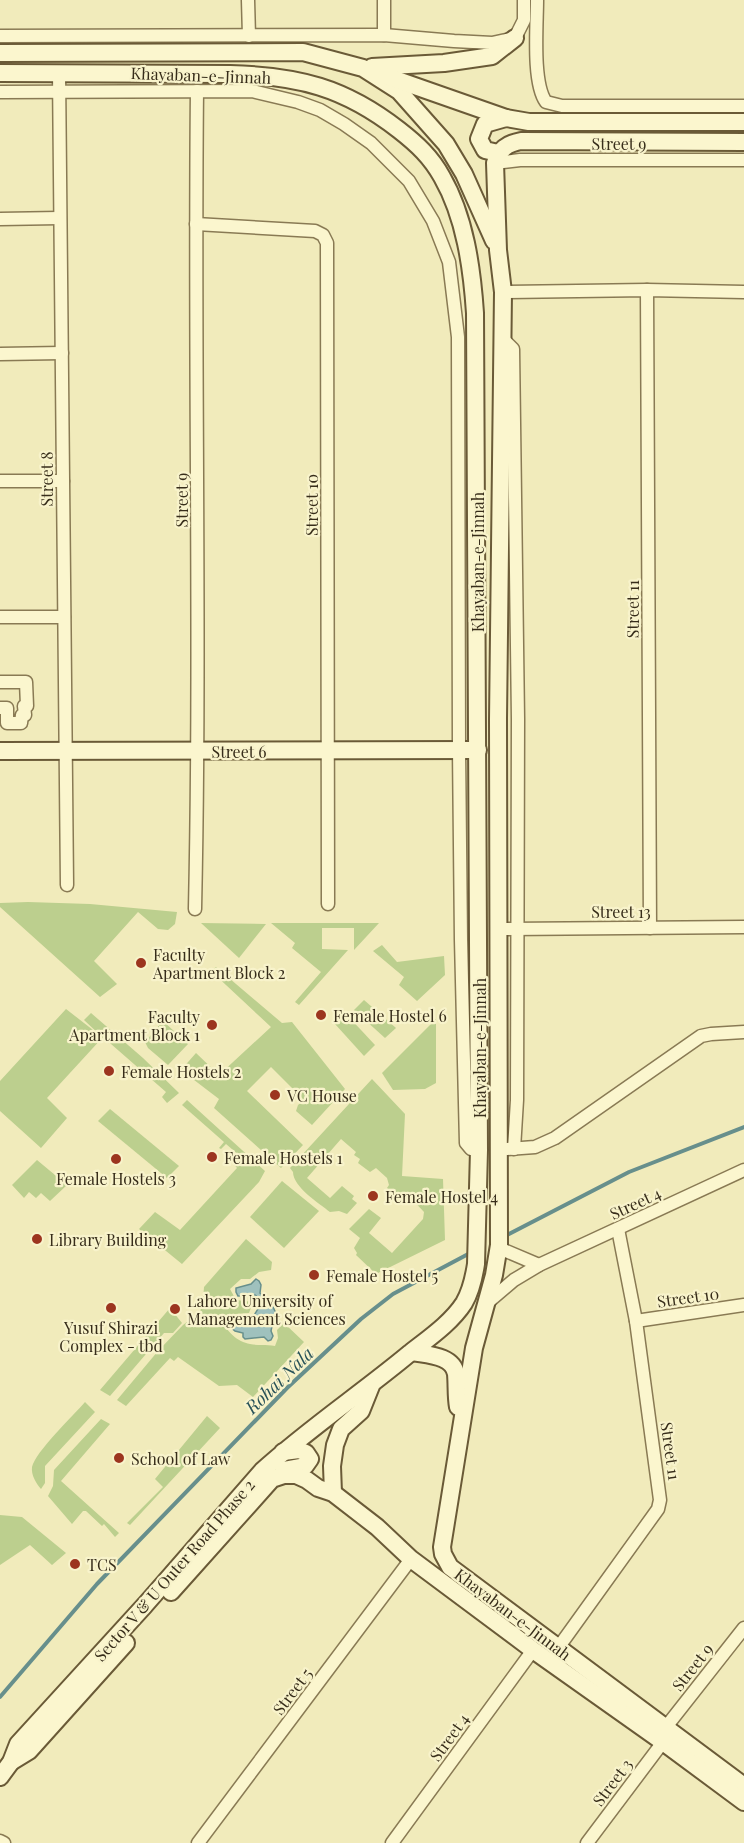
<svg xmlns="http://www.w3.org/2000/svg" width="744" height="1843" font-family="'Playfair Display',serif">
  <rect width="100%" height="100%" fill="#f1ebbb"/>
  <g fill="#bccf8e">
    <path d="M28,902l62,2 87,8 -2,12 -7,6 -10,-1 -20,-17 -44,49 23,23 -17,13 -100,-90v-4z"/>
    <path d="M201,923l65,1 -27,34z"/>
    <path d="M271,923h108l-25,27v-22h-32v21l26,1 -49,55 -4,-3 26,-30 -29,-24 3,-5z"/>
    <path d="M382,945l15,17 47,-6 1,19 -28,26 -18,-16 5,-8 -31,-26z"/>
    <path d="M216,967l66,56 10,-1 53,67 -33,36 -16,-14 2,-6 6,-5 -33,-33 -24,24 56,54 -22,23 -67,-60 5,-9 -38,-29 15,-17 23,22 52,-48 -60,-56z"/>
    <path d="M364,1000l32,28 -11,10 -31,-28z"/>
    <path d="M66,1009l36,28 -18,-17 7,-7 52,45 36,35 -12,10 -5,-6 4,-5 -63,-55 -56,61 20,20 -26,30 -41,-37v-30z"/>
    <path d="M347,1015l28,30 -11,11 -29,-32z"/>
    <path d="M436,1019v64l-11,6 -32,1 -11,-17z"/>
    <path d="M163,1021l25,23 -20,21 -20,-17 -3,-6z"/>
    <path d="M372,1079l33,35 -3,62 41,3 2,61 -69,34 -20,-19 1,-2 -3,-5 6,-10 -11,-9 20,-20 12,9 -12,15 23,20 31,-34 1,-7 -16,-17 -2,2 -5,-3 -3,4 -11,-10 2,-3 -2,-7 -11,-10 -6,4 -12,-9 2,-4 -6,-4 2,-3 -15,-13 -34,39 23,20 12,-12 12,10 -2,3 5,4 -10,11 -8,-3 -9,1c-10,-8 -37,-25 -37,-40l-3,-4z"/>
    <path d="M187,1100l78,71 -6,11 -77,82 -43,-35 16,-17 25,18 57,-62 -4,-5 7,-7 -14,-12 -5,5 -2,-1 5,-6 -42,-37z"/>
    <path d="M110,1109l69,57 -12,12 -69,-57z"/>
    <path d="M37,1160l30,25 -17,16 -9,-8 -5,5 -7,-6 -5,6 -12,-13z"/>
    <path d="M282,1181l37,30 -35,37 -34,-31z"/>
    <path d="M246,1239l26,23 -1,8 -12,2 -9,7h-9l-11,10 6,11 17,2 -4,11 -14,1 -12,5c2,12 15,23 27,25 8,2 16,0 25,2l3,-8 -1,-8 7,-7 20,19 -51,55 -16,-12 -18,1 -41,-29 -4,4 -4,-3 -44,48 -9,-6 41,-49 25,-26 17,-13 3,-11 1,-14z"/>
    <path d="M170,1308l12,15 -9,10h-9l-54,63 -10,-6z"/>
    <path d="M85,1402l10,10 -50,54v17l-4,6c-5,-6 -10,-14 -9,-22 3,-15 42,-52 53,-65z"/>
    <path d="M207,1416l13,12 -90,97 -3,-2 36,-36 -8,-8z"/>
    <path d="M101,1419l9,5 -49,57 58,52 -4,4 -11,-13 -2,2 -16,-15h-3l-11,13 -24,-28 5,-10 1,-16z"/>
    <path d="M0,1515l22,2 44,36 -14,12 -22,-20 -30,20z"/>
  </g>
  <path fill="#9fc1bd" stroke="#678f8c" stroke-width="1.5" d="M256,1279l3,2 2,4 -1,8 13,14 6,13 -7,6 -1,5 2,5 -2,4 -3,1 -4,-4 -19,2 -2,-2v-4l-8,-2 -7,-6 5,-7 20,-1 8,-13 -2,-6 -4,-3 -17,1 -2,-4v-4l15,-4z"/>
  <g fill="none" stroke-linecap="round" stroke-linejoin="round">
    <g stroke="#678f8c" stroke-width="4">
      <path d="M503,1237l126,-65 115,-45"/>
      <path d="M0,1697l97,-113 190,-196 74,-69 32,-25 79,-42"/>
    </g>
    <defs>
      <g id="street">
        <path d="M248,0l1,36"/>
        <path d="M537,0c0,25 -5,83 9,102l16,4h182"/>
        <path d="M384,35v-35"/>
        <path d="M0,36l384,-1 70,6 38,2 23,-5 9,-18v-20"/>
        <path d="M59,73l8,812"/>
        <path d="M0,92l252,-1 46,11 22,8 24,14 27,19 38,38 24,40 16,41 9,75 1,412 2,191 5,203 5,6 8,1"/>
        <path d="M495,163l25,-3h224"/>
        <path d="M0,219l59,-1"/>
        <path d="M196,224l119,7 8,4 4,8 1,661"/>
        <path d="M647,290l3,638"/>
        <path d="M503,292l144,-2 97,2"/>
        <path d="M502,338l11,11 5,370 -1,381 -3,49"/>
        <path d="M0,354l62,-1"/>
        <path d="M0,481h63"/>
        <path d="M0,617h64"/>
        <path d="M0,682h26l1,24h-3l1,9h-3l-1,8h-14v-15h-7"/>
        <path d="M195,909c6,-273 -1,-545 2,-818"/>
        <path d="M498,929l246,-2"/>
        <path d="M507,1149l28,-2 20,-9 146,-102 10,-2 33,-2"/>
        <path d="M499,1248l40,17"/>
        <path d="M487,1303l27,-23 25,-15 205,-95"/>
        <path d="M636,1321l108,-16"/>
        <path d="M558,1648l100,-139 2,-9 -24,-179 -18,-92"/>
        <path d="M666,1727l78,-99"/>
        <path d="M0,1841l4,2"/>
        <path d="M198,1843l213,-284"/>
        <path d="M392,1843l141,-193"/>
        <path d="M587,1843l76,-101"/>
      </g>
      <g id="secondary">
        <path d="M0,53l303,-1 60,16 36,23 47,53 18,30 30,67"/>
        <path d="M372,67l72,-4 48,-7 23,-18"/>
        <path d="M0,73l230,1c68,2 114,13 169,56 18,14 32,27 43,47 23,40 30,91 33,136l4,837 -3,114c-2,13 -5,27 -12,39 -13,20 -35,35 -54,50 -48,40 -102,76 -148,118l-117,134 -127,139 -7,18 -11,15"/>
        <path d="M386,76l120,42 23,4h215"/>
        <path d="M744,142l-223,-1c-15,3 -21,8 -26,22l3,87 5,42 -5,427 1,526 -5,30 -20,73 -32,199 1,7 7,13 294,219"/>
        <path d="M498,153l-13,-3 -6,-11 6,-15 21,-6"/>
        <path d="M0,751l478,-1"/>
        <path d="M412,1352c15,3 41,3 44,22 1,11 0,22 2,33"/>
        <path d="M283,1470l22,-4 5,-7 -4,-6 -7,-3 -16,2"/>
        <path d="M333,1493l-1,-27 3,-21 6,-16 20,-18 10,-25"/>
        <path d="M171,1592l101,-113 12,-4h12l11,5 11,8 15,5 44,34 34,32 122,91 130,92 81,60"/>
        <path d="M11,1762l18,-11 97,-108"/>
      </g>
    </defs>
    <use href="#street" stroke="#897a54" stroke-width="15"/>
    <use href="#secondary" stroke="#6a5a37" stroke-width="20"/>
    <use href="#street" stroke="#fbf6ce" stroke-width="12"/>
    <use href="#secondary" stroke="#fbf6ce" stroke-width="16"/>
  </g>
  <g fill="#9c351f" stroke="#f8f3cb" stroke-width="2">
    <circle cx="141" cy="963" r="6"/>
    <circle cx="321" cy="1015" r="6"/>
    <circle cx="212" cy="1025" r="6"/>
    <circle cx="109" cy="1071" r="6"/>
    <circle cx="275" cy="1095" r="6"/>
    <circle cx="212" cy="1157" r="6"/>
    <circle cx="116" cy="1159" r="6"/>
    <circle cx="373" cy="1196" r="6"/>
    <circle cx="37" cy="1239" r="6"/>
    <circle cx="314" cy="1275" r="6"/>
    <circle cx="111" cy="1308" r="6"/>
    <circle cx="175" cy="1309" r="6"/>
    <circle cx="119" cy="1458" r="6"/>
    <circle cx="75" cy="1564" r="6"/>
  </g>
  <g text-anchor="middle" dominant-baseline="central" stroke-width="4.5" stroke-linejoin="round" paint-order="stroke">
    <g font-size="16" fill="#372d1a" stroke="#f8f3cb">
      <text transform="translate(201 75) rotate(2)">Khayaban-e-Jinnah</text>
      <text x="619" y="143">Street 9</text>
      <text transform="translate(46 479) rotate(-90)">Street 8</text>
      <text transform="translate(181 500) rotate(-90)">Street 9</text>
      <text transform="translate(311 505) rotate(-90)">Street 10</text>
      <text transform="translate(477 562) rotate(-90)">Khayaban-e-Jinnah</text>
      <text transform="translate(632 609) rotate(-90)">Street 11</text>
      <text x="239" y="751">Street 6</text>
      <text x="621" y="911">Street 13</text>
      <text transform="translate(479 1048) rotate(-90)">Khayaban-e-Jinnah</text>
      <text transform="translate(635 1203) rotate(-25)">Street 4</text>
      <text transform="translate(688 1297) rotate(-8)">Street 10</text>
      <text transform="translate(671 1451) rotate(82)">Street 11</text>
      <text transform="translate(174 1570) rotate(-49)">Sector V &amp; U Outer Road Phase 2</text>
      <text transform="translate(513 1614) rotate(37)">Khayaban-e-Jinnah</text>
      <text transform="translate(692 1667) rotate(-52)">Street 9</text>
      <text transform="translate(292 1691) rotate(-53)">Street 5</text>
      <text transform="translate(449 1737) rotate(-54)">Street 4</text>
      <text transform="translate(612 1782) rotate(-53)">Street 3</text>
    </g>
    <g font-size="16" fill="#372d1a" stroke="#f8f3cb" text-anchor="start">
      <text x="153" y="954">Faculty<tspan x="153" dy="18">Apartment Block 2</tspan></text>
      <text x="333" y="1015">Female Hostel 6</text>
      <text x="200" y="1016" text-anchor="end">Faculty<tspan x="200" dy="18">Apartment Block 1</tspan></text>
      <text x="121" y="1071">Female Hostels 2</text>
      <text x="287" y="1095">VC House</text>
      <text x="224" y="1157">Female Hostels 1</text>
      <text x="116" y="1178" text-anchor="middle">Female Hostels 3</text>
      <text x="385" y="1196">Female Hostel 4</text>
      <text x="49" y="1239">Library Building</text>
      <text x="326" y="1275">Female Hostel 5</text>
      <text x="187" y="1300">Lahore University of<tspan x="187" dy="18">Management Sciences</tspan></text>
      <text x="111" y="1327" text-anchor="middle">Yusuf Shirazi<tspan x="111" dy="18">Complex - tbd</tspan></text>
      <text x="131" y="1458">School of Law</text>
      <text x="87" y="1564">TCS</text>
    </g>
    <g font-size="18" font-style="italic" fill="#285258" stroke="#f8f3cb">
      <text transform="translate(279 1380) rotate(-44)">Rohai Nala</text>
    </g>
  </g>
</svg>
